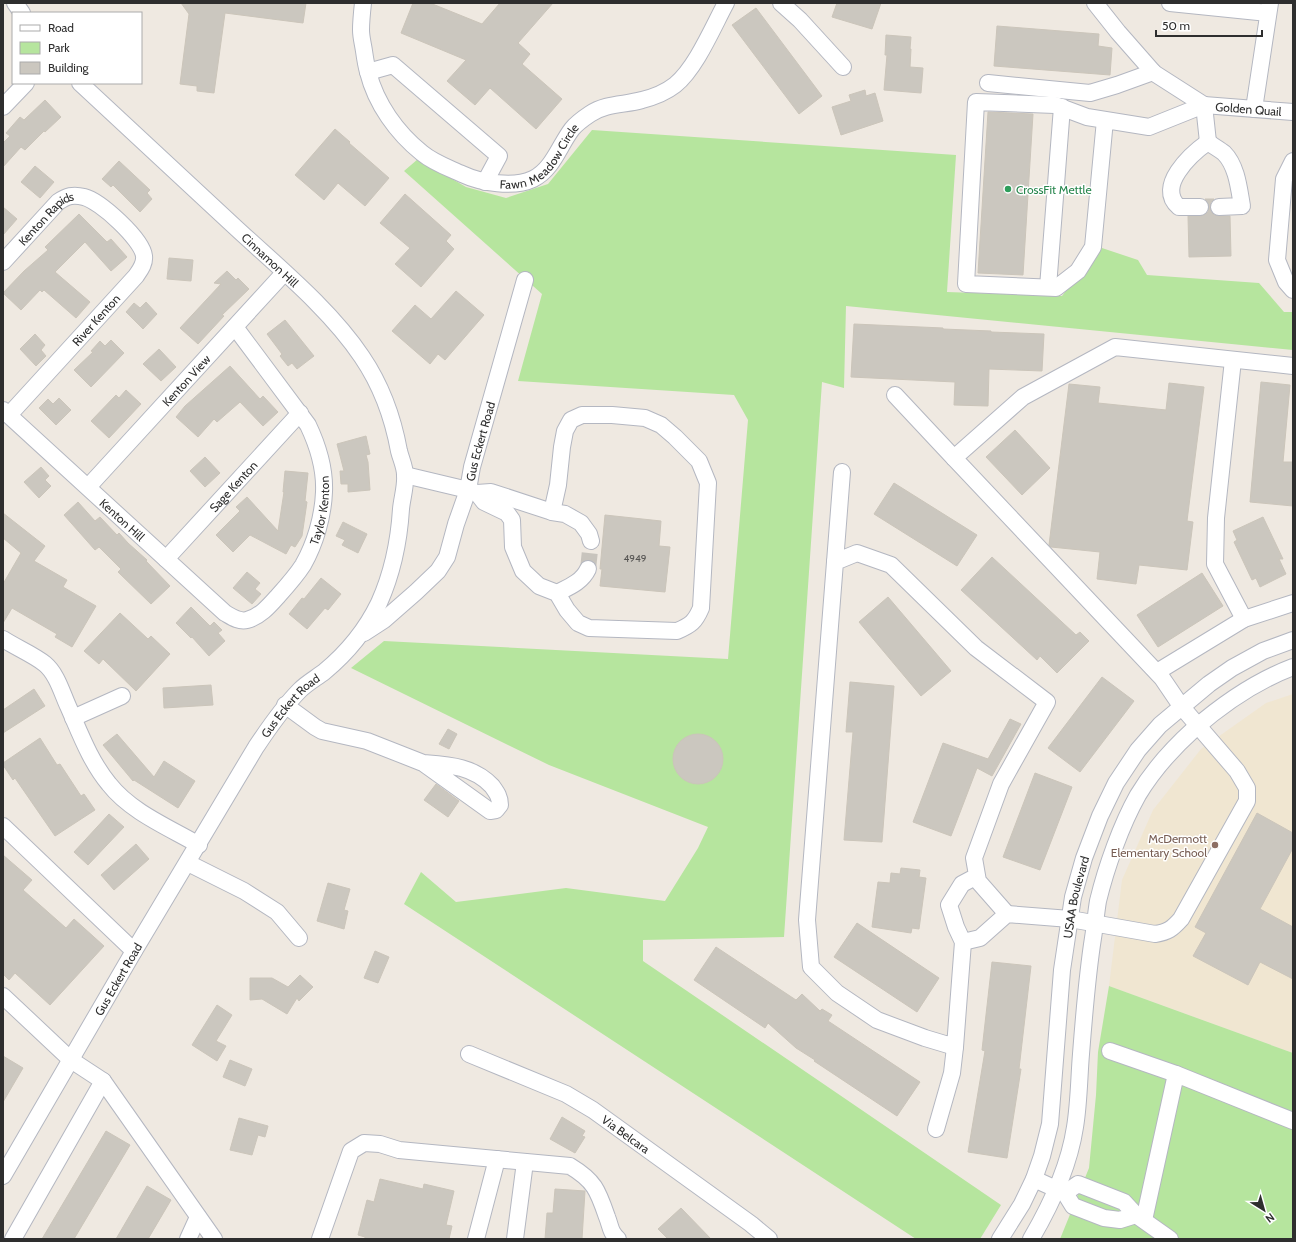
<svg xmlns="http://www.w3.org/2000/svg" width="1296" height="1242" font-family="Cabin,sans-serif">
  <rect width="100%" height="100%" fill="#efe9e1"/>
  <path fill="#f0e6d1" d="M1293,694v359l-184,-67 13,-106 31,-70 48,-61 65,-46z"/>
  <g fill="#b6e59e">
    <path d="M592,130l364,25 -9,137 115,4 37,-49 39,13 9,15 112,8 25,29h9v38l-447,-44 -2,82 -22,-6 -38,555 -141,3v21l358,244 -21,34h-64l-512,-335 17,-32 35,30 110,-14 99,13 33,-53 10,-21 -159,-62 -198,-97 33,-27 344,18 20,-239 -14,-25 -216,-14 24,-87 -138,-123 14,-12 48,28 40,11 42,-14z"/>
    <path d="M1109,986l184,67v186h-233l29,-71 7,-73 2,-43z"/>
  </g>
  <g fill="#cbc7bf" stroke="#cbc5ba">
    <path d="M181,3h125l-3,20 -78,-10 -11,80 -17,-2v-5l-17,-2 9,-70z"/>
    <path d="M413,3h17l52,21 18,-21h53l-35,40 12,11 -8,10 40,35 -26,30 -46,-41 -15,17 -28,-24 19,-21 -65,-27z"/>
    <path d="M837,3h44l-9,26 -40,-12z"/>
    <path d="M756,8l66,88 -23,18 -67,-89z"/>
    <path d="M997,26l102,8 -1,12 14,2 -2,27 -116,-9z"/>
    <path d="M886,35l25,2 -1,12h1l-1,18 13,1 -2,25 -37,-3 3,-35h-2z"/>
    <path d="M865,90l1,6 9,-3 8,28 -42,14 -9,-28 19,-6 -2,-6z"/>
    <path d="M45,100l16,17 -16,15 -1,-1 -19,19 -4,-3 -18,20v-24l7,-7 -4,-3 14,-16 4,3z"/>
    <path d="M988,112l45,2 -10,161 -45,-2z"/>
    <path d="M335,129l15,13 -1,1 40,35 -24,28 -27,-23 -14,17 -29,-25z"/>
    <path d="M119,161l31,29 -3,3 5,6 -12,13 -27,-27 -2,2 -9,-8z"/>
    <path d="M35,166l19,16 -14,16 -19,-16z"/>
    <path d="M405,194l46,41 -5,6 8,8 -33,38 -26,-23 15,-16 -30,-25z"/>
    <path d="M1205,199h9l-3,3 -1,5 1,5 3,3 5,1h11l1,40 -42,1 -1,-41h12l4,-1 4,-3 1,-5 -1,-4z"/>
    <path d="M3,207l14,12 -14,16z"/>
    <path d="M79,214l28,28 4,-3 16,18 -16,14 -26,-29 -30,30 35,30 -14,16 -32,-28 -2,2 -2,-2 -19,20 -18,-17 21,-22 24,-21 -3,-3z"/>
    <path d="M169,258l24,2 -2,21 -24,-2z"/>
    <path d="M227,271l9,9 2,-2 11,11 -27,26 2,1 -26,28 -18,-16 41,-44 -7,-1z"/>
    <path d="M456,291l28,24 -39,45 -7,-6 -8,10 -38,-33 23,-26 16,14z"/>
    <path d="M146,302l11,12 -14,15 -17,-17 8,-9 6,5z"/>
    <path d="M285,320l29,36 -17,13 -5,-6 -4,3 -8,-10 2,-2 -15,-20z"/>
    <path d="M854,324l89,4v1l48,2v1l53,2 -2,37 -53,-2 -1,37 -34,-1 1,-23 -104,-5z"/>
    <path d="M35,334l10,11 -4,5 5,6 -10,10 -16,-17z"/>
    <path d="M111,340l13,13 -33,34 -17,-17 19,-18 -2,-1 9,-10 5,5z"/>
    <path d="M159,349l17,18 -15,14 -18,-17z"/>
    <path d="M230,366l30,33 3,-3 15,16 -15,14 -23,-24 -23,20 -3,-3 -16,18 -22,-20 9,-11z"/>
    <path d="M1261,382l29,3 -7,77h10v44l-43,-4z"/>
    <path d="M1169,383l35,4 -17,134 6,1 -6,48 -48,-5 -3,19 -39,-5 3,-27 -49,-5 -2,-2 20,-161 31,3 -2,16 68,7z"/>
    <path d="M126,390l15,14 -32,34 -18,-17 25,-26 3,3z"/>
    <path d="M59,398l12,12 -15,15 -17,-17 9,-9 5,5z"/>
    <path d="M1015,430l35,38 -28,27 -36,-38z"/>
    <path d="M366,436l4,18 -4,1 2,7 2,28 -22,2v-8h-7l-1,-13h4l-7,-27z"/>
    <path d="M205,457l15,16 -15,14 -15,-16z"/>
    <path d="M41,467l8,9 -4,4 6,6 -12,12 -15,-16z"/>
    <path d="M285,471l23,2 -3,28 2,1 -5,34 -7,11 -4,-2 -5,9 -36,-19 -17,17 -17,-17 24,-24 -4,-4 11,-10 31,34 6,-39h-1z"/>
    <path d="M894,483l83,52 -20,31 -83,-52z"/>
    <path d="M78,502l17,19 5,-4 17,18 2,-2 9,10 19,17 -1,1 24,25 -19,18 -33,-32 3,-3 -22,-22 -4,3 -31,-35z"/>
    <path d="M3,513l42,33 -11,15 33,19 -4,7 33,19 -24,41 -17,-10 2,-3 -45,-26 -9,15v-39l18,-31 -18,-15z"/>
    <path d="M605,515l56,6 -2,25 11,1 -5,45 -65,-6 2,-17h-2z"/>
    <path d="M1263,517l20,42h-4l7,15 -26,13 -4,-9 -4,2 -18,-38 3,-2 -4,-9z"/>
    <path d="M343,522l24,12 -9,19 -16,-8 3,-5 -9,-4z"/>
    <path d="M992,557l84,78 4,-3 9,9 -32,32 -17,-17 -3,4 -76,-70z"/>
    <path d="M247,572l13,11 -5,6 6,5 -9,10 -19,-16z"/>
    <path d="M1202,573l21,33 -65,41 -21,-32z"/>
    <path d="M321,578l20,16 -13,16 -3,-2 -18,21 -18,-15 13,-16 2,1z"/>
    <path d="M888,597l63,74 -30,25 -62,-74z"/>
    <path d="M191,607l19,19 4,-4 8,8 -4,3 7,8 -16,15 -17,-19 -1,1 -15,-15z"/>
    <path d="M120,613l28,26 3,-3 19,18 -34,37 -33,-32 -4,5 -15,-13z"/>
    <path d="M1102,677l32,24 -54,71 -32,-24z"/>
    <path d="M850,682l44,4 -12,156 -38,-2 9,-108h-7z"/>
    <path d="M211,685l2,20 -49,3 -1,-20z"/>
    <path d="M34,689l11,17 -42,27v-23z"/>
    <path d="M1010,719l11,5 -29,52 -15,-8 -26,68 -38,-14 30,-79 45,16z"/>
    <path d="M448,729l9,5 -8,15 -10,-5z"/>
    <path d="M117,734l37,43 10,-16 31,20 -17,27 -44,-28 -1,1 -30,-36z"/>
    <circle cx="698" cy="759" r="25"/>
    <path d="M40,738l17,27 3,-1 21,32 3,-2 11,16 -40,26 -40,-58 -2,2 -10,-15v-2z"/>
    <path d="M1035,773l37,14 -32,83 -37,-13z"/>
    <path d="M436,784l23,17 -11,16 -24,-17z"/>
    <path d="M1257,813l36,20v15l-33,61 33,18v52l-33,-17 -12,23 -55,-29 13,-23 -11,-6z"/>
    <path d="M109,814l15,13 -36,38 -14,-13z"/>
    <path d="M136,844l13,15 -35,31 -13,-15z"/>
    <path d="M3,855l29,25 -9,10 43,38 8,-9 30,27 -54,59 -35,-32 -6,7 -6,-6z"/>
    <path d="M901,868l19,2 -1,7 7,1 -7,51 -7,-1 -1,5 -39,-6 6,-45 12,1 1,-10 9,1z"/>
    <path d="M328,883l22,6 -6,21 4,1 -4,18 -27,-8z"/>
    <path d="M857,923l82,55 -22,34 -83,-55z"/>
    <path d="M716,947l80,53 6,-6 18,17 2,-2 10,6 -4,6 92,61 -23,34 -83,-55 1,-1 -19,-12 -28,-25 -3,5 -71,-48z"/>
    <path d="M375,951l14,6 -11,26 -14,-5z"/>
    <path d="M992,962l39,4 -12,103h2l-14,89 -39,-6 17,-101 -3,-1z"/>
    <path d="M300,975l13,12 -14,14 -2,-3 -10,16 -25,-15 -12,1v-22h22l16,9z"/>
    <path d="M217,1005l15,10 -16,26 10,5 -9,15 -25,-16z"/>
    <path d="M3,1056l20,12 -20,34z"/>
    <path d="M230,1060l22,9 -7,17 -22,-9z"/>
    <path d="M562,1117l23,14 -3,5 3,1 -10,16 -25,-14z"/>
    <path d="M239,1118l29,8 -3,11 -7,-2 -6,20 -22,-5z"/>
    <path d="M106,1131l24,14 -56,94h-32z"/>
    <path d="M380,1179l43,10 1,-5 30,7 -8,34 6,1 -3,13h-84v-2l-7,-2 9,-35 7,2z"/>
    <path d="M147,1186l24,14 -23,39h-32z"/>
    <path d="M555,1189l30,2 -3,48h-37l2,-26h6z"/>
    <path d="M681,1208l30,31h-43l-10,-10z"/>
  </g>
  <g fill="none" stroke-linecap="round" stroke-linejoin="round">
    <path stroke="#c8c4bd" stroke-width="16" stroke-dasharray="16 8" stroke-linecap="butt" d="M588,569l3,-28"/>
    <defs>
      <g id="minor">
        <path d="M15,3l7,10"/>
        <path id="s1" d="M363,3c-1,9 -2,18 -2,27 0,7 2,14 3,21 1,7 2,14 4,21 8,32 29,61 54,81 12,10 27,15 40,21 19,9 52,14 71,5 20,-10 26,-33 39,-50 4,-5 12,-11 18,-15 16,-11 35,-9 52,-14 12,-3 24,-8 33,-15 21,-17 38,-58 51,-82"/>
        <path d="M781,3l19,17 43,47"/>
        <path d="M1095,3l23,29 36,41 50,32"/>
        <path d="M1170,3l98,10"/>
        <path d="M368,72l25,-7 106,91 -14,26"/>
        <path d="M988,83l102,10 27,-8 36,-13"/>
        <path d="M1204,105l4,37"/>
        <path d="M3,107l23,-24"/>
        <path d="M1254,109l16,-106"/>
        <path id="s2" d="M1105,120l-12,127 -15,24 -22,17 -90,-4 10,-182 79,3 32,12 62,10 55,-22 89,7"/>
        <path d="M1293,161l-9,18 -7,81 9,22 7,8"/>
        <path d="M1200,207h-21c-24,-20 12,-53 29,-65 5,4 11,7 16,11 13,13 15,36 18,53l-23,1"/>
        <path id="s3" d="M3,262l55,-60c9,-6 15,-8 26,-5 16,4 58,42 60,59 1,8 -4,14 -8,20l-127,139"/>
        <path d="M1048,287l14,-180"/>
        <path d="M1233,360l-17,158 -1,46 29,55"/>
        <path d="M895,395l59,63"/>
        <path id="s4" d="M3,410l222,203c7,4 14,9 22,7 13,-3 23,-15 31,-24 9,-10 18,-20 25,-31 12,-21 20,-48 21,-73 1,-23 -6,-46 -16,-67l-73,-98"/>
        <path id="s5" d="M405,475l63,15 4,-23 53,-187"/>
        <path id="s6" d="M88,487l196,-214"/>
        <path d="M477,493l7,9 23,11 5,7 1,27 10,24 16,15 18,7 10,17 11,13 11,5 88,3c14,-6 18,-9 24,-23l7,-125 -9,-22 -24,-24 -14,-12 -16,-7 -33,-3h-30l-11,5 -6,11 -3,16 -4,38 -6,27"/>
        <path id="s7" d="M166,559l134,-146"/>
        <path d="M835,562l7,-90"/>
        <path d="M557,593c12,-6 25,-11 31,-24"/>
        <path d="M364,633l20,-13 32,-28 22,-21 9,-14 9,-33 12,-34 9,3 14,-1 61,20 13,2 16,9 8,11 2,7"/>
        <path d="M3,639c12,8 31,16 42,25 12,10 17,29 23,42 12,27 22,55 41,78 22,28 59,43 90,61"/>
        <path d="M1157,672l87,-53 49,-16"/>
        <path d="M285,705l30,22 7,4 45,10 56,22 67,48 6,-1 4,-5c0,-8 -3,-12 -8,-19 -19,-20 -43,-21 -69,-23"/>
        <path d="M73,718l49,-22"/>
        <path d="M3,826l131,125"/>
        <path d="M188,863l56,28 33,21 22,26"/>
        <path d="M977,876l-15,8 -13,21 7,22 7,15 -8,105 -30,-9 -48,-18 -40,-27 -26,-26 -4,-47 28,-358 22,-9 34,12 85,83 71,54 -46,82 -27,74 4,23 29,33"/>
        <path d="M963,942l17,-4 27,-24 63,5 85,15c13,-2 17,-5 26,-15l66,-118v-13l-10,-17 -56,-65 -19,-28 -208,-220 69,-61 92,-50 178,19"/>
        <path d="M3,996l68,64 32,21 111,158"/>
        <path d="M1110,1051l66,23"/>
        <path id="s8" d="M469,1054l97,40 27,16 158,114 18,15"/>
        <path d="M936,1129l16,-56 3,-26"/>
        <path id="s9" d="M3,1176l131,-225 122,-204c14,-21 27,-40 44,-57 7,-7 16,-12 24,-18 23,-19 42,-42 55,-69 13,-29 20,-62 22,-94 1,-11 5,-23 4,-34 0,-8 -4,-16 -6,-24 -6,-33 -18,-66 -37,-94 -32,-48 -85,-91 -127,-130 -52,-48 -104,-96 -155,-144"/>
        <path d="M1034,1179l31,14 8,13 31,12 16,2 16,-5"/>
        <path d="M1065,1193l13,-9 46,18 12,13 34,24"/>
        <path d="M1144,1220l32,-146 117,47"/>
        <path d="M13,1239l90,-158"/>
        <path d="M188,1239l10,-22"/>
        <path d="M320,1239l31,-88 13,-8 16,1 19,6 171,16c25,15 28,25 37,51 4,10 3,15 11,22"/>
        <path d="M476,1239l21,-80"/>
        <path d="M515,1239l10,-77"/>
        <path id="s10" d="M1000,1239l22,-35 12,-25 8,-23 8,-32 12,-154 11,-73 11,-39 16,-42 16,-33 22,-33 22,-25 49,-41 23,-16 31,-17 30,-11"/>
        <path d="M1031,1239c20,-34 38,-72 44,-112 4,-24 4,-49 6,-73 3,-39 6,-78 12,-116 2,-12 3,-25 5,-37 8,-33 23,-76 40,-106 15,-25 35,-47 56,-66 30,-26 62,-48 99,-62"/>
      </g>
    </defs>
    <use href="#minor" stroke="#b4b7c1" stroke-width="18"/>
    <use href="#minor" stroke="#fff" stroke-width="16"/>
  </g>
  <circle fill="#2e9e5b" stroke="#fff" stroke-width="1.5" cx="1008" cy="189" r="4"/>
  <circle fill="#8d6e63" stroke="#fff" stroke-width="1.5" cx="1215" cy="845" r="4"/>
  <g text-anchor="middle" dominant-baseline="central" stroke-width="3" stroke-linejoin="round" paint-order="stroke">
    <g font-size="10" fill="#555452">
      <text x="635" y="558">4949</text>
    </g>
    <g font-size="12" fill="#2e2e2e" stroke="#fff">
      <text stroke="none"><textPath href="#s2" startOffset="736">Golden Quail</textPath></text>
      <text stroke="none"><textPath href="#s1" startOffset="305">Fawn Meadow Circle</textPath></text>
      <text stroke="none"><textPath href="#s3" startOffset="62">Kenton Rapids</textPath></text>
      <text transform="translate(270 260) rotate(43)">Cinnamon Hill</text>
      <text transform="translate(96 320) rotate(-48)">River Kenton</text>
      <text stroke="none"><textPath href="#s6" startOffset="145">Kenton View</textPath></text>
      <text stroke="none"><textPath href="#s5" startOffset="115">Gus Eckert Road</textPath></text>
      <text stroke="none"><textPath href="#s7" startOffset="99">Sage Kenton</textPath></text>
      <text stroke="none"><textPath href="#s4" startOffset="462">Taylor Kenton</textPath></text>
      <text stroke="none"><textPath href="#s4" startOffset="162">Kenton Hill</textPath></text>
      <text stroke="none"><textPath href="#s9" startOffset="552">Gus Eckert Road</textPath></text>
      <text stroke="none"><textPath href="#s10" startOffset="355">USAA Boulevard</textPath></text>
      <text stroke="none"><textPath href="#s9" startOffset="228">Gus Eckert Road</textPath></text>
      <text stroke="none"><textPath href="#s8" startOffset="177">Via Belcara</textPath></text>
    </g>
    <g font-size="12" fill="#27864d" stroke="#fff" text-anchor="start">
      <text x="1016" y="189">CrossFit Mettle</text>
    </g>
    <g font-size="12" fill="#785e54" stroke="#fff" text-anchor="end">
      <text x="1207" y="838">McDermott<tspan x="1207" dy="14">Elementary School</tspan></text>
    </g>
  </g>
  <rect width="1296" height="1242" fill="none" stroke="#2e2e2e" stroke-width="8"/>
  <rect x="12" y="12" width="130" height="72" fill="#ffffff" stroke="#ababab"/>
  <rect x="20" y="25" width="20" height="6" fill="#ffffff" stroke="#ababab"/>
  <text x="48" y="32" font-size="12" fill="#2e2e2e">Road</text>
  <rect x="20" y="42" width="20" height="12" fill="#b6e59e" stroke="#ababab"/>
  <text x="48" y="52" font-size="12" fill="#2e2e2e">Park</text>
  <rect x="20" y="62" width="20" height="12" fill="#cbc7bf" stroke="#ababab"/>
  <text x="48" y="72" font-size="12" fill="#2e2e2e">Building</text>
  <g transform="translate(1264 1210) rotate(143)" stroke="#ffffff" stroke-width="3" paint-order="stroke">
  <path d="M0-3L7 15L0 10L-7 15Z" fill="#2e2e2e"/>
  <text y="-6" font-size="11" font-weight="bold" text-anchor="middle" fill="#2e2e2e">N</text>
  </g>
  <path d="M1156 30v6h106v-6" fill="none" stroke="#2e2e2e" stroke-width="2"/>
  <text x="1162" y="30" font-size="12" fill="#2e2e2e" stroke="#ffffff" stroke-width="3" paint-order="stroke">50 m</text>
</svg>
